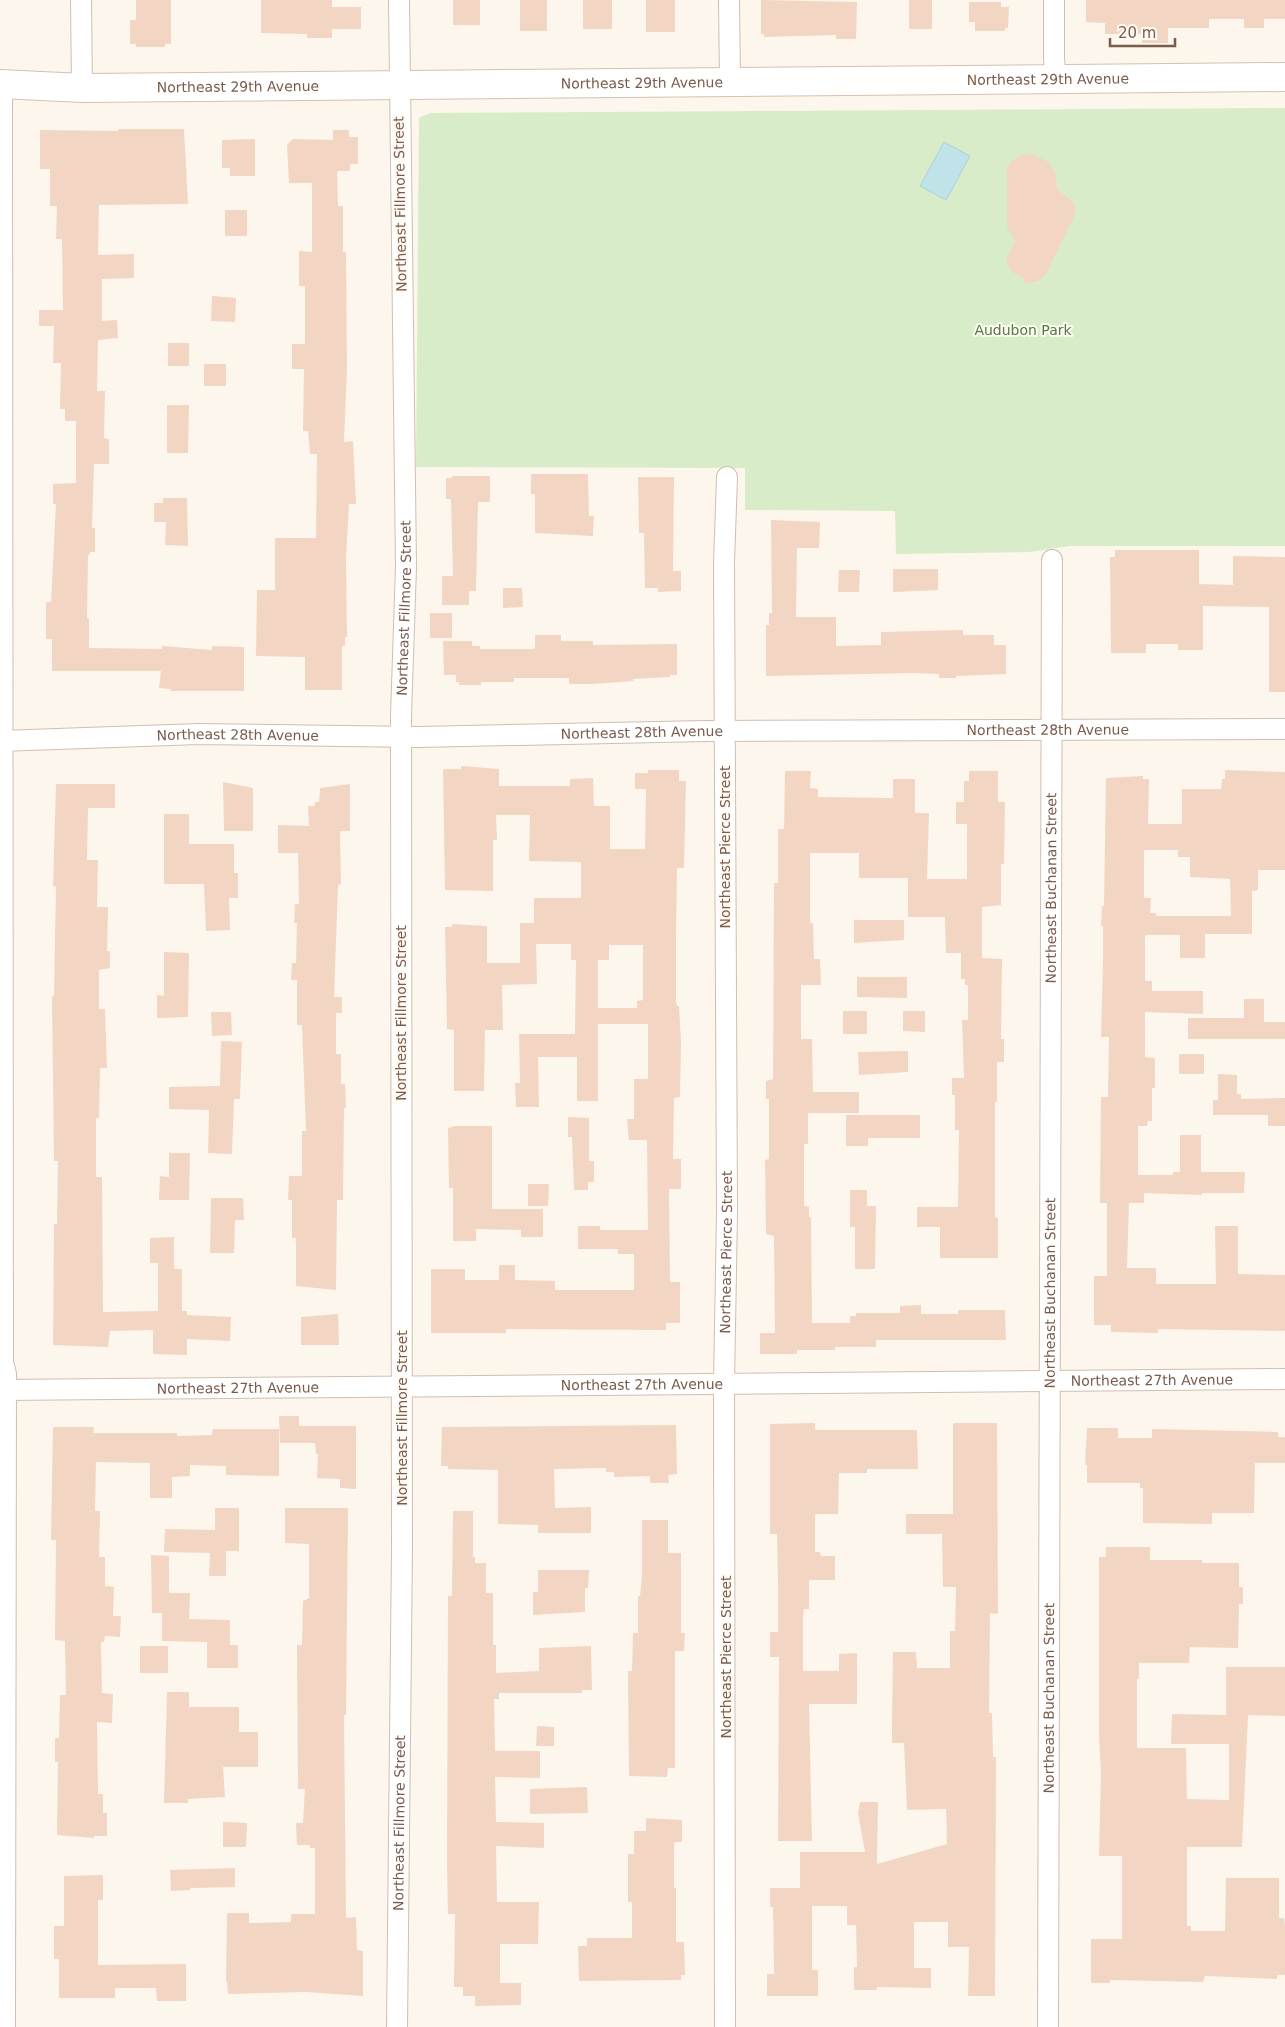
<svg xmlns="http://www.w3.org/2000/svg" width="1285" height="2027" font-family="'DejaVu Sans',sans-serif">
  <rect width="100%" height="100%" fill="#fdf6ec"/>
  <path fill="#d8ecc9" d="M1285,108v438h-215l-40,6 -134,2 -1,-43 -150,-1v-42l-329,-1 3,-349 11,-5z"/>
  <path fill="#bfe3e8" stroke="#a5d3da" d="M944,142l26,14 -24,44 -26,-14z"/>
  <g fill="#f3d5c3" fill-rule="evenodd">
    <path d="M136,0h35v44h-6v3h-29v-3h-6v-24h6z"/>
    <path d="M261,0h71v7h29v22h-29v9h-25v-4l-46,-1z"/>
    <rect x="453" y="0" width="27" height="25"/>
    <rect x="520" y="0" width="27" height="31"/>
    <rect x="583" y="0" width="29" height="29"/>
    <rect x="646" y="0" width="29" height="32"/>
    <path d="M761,0l96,2 -1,37h-20v-4l-72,2v-3h-3z"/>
    <rect x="909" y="0" width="23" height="29"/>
    <path d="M1086,0h199v19h-21v9h-20v-9h-35v9h-41v15h-26v-9h-37v-11l-19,-1z"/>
    <path d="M969,2h32v5h8l-1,21h-3v3h-30v-9h-6z"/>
    <path d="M118,129h66l4,75 -89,1 -1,50 36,-1v24l-32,1v42l15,-1 1,18 -20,2 -1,51h8l-1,47 5,1v25h-15l-2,64h3v24h-5l-2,4 -1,62h2v30l73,1v-3l50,4v-4l32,1v44h-74l1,-2 -12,-1 2,-17h-109v-32h-6v-37h5l5,-98h-3v-20l23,-1v-62h-11v-12h-5l1,-46h-8l1,-37h-15v-16h24l-1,-71h-6l1,-33h-7v-37h-10v-39l78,1z"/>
    <path d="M333,130h16v7h9v27h-8v7h-13l1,35h5v46h3l1,116 -3,74 9,-1 3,63h-7l-3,54 1,79h-2v9h-3v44h-37v-33l-49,-1 1,-66h18v-52h41l1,-84h-7l-2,-23h-5l1,-62h-12v-25h13v-58h-6v-35l13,1v-69h-23l-2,-38 6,-6 40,1z"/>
    <path d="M255,139v37h-25v-8h-8v-28z"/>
    <path d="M1032,154l18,9 5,10 2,16 16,13 3,10 -31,64 -7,5 -15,3 1,-6 -12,-6 -6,-11 9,-20 -8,-14v-60l5,-6 10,-6z"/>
    <rect x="225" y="210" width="22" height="26"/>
    <path d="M212,296l24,2 -1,24 -24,-1z"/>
    <rect x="168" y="343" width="21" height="23"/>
    <rect x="204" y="364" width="22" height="22"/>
    <path d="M167,405h22l-1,48h-21z"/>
    <path d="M531,474h57l1,42h5l-1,20 -58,-3v-39h-4z"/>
    <path d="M452,476h38v26h-12l-2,89h-7v14h-27v-29h11l-2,-77h-5v-21h6z"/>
    <path d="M638,477h36l-1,94h8v20l-23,1v-4h-13l-1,-55h-5z"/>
    <path d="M163,498h24l1,48 -23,-1 1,-23h-12v-19h9z"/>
    <path d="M771,520l49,2 -1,26h-22l-1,69h40v29l45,-1v-13l82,-2v5h31v10h12v29l-50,2v2h-17v-4l-25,-1 -148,3v-51h3v-12h3z"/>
    <path d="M1115,550h84v34l34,1v-29l52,1v135h-16v-85l-66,-1v44h-25v-6h-32v9h-35l-1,-96h5z"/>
    <path d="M893,569h45v21l-45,2z"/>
    <path d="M839,570h21l-1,22h-21z"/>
    <path d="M503,588h19l1,19 -20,1z"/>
    <rect x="430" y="613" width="22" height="25"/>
    <path d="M535,635h26v6h32v4l84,-1v31h-7v2l-37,2v2l-40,3h-24v-6h-55v4h-33v3h-22v-3h-3v-7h-12l-1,-34h29v5h8v3h55z"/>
    <path d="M461,766l38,3v17h71v-7l23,-1 1,28h16v43h35l1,-60h-11v-16h13v-3h31v11h7l-2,87h-7l-1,69v64l1,5h2l2,36 -1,55 -6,1 -1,61h8v30h-12l1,93h10v41h-14v7l-160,-1v4h-75v-64h34v11h34v-15h16v15l40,1v9h79v-36h-16v-5h-40v-23h22v4h48l-1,-90h-18l-2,-21h7v-40h14v-55h-50v77h-21v-44h-39l1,50h-23l-1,-24h5l-1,-49h56l1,-74h-5v-16h-35l1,40 -35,1 1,45h-18l-1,61h-30v-61l-7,-1 -2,-102h7v-3l35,2v37h33v-40h14v-25h47v-36l-52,-1 1,-46h-34l1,25h-4v51l-48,-1 -2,-121h18zM609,945h34v55l-6,1v7h-39v-48h11z"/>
    <path d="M1225,770l60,2v98h-27v20l-6,1v43h-47v24h-25v-23h-35v46h7v10h51v23l-58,-2v45l10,1v30h-3v33h-4l-1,5h-9v49h35v-3h7v-37h21v37h44l-1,21h-42v2l-58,-2v10h-15l-2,65h29v16h60l-1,-58h23v48l47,1v56l-127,-2v4l-47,-1v-7h-17v-49h13v-73h-7l1,-106h7l1,-60h-8l2,-74v-37h-2l1,-20h2l2,-128 37,-2v3h6l-1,45h34v-35h39l1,-10h3zM1144,850h34v7h12v20l40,2 1,37h-75v-3h-6l1,-15h-7z"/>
    <path d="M785,771h26l-1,17 8,1v8l75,1v-19h22v34h14l-2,66h40v-55h-11v-22h8v-21h5v-10h29v31h7l-1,62h-3v41l-19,2v51l20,1 -1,80h3v23h-7v40h-2v115l3,1v40h-58v-31h-23v-20h41l1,-77h-4v-35h-3v-17h12l-2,-58h6v-35h-3v-6h-4v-26h-15l-1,-36h-37v-39h-49v-25h-49v70h3l1,36h6l1,26h-20v54h11l1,53h46v21h-51v31h-4v62l5,1v10h2l1,106h38v-7h6v-3h44v-7l21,-1v9h37v-4h47l1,30h-130v7h-41v3h-38v4h-37v-21h15l-1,-97 -8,-2 -1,-74 4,-1v-60h-3v-18l7,-2 1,-196h4v-54h6z"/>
    <path d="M223,782l30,6v43h-29z"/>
    <path d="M56,784h59v24h-27l-1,52h11l-1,47h11l-1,44h3v17l-11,2v39h6l2,59h-7l-1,50h-3v59h6l1,135 55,-1v-48h-8v-25l24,-1v32h8v42h5v4l44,2 -1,24 -43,-2v16l-34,-1v-24l-43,1 -2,16 -55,-2 1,-121h3l1,-63h-4l-2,-165h2l2,-110h-3z"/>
    <path d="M350,784v47h-9l-1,3 1,50 -3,1 -4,112h8v16h-6v41h5v30h4l1,24h-2l-1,92h-6l-1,90 -40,-4v-48h-4v-38h-4l1,-24h13v-45h4l-4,-106h-5v-45h-6l1,-17h4l1,-40h-3l1,-19h4l-1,-51h-20v-28l31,1 -1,-20h7v-4h4l1,-14z"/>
    <path d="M164,814h25v30h45v29h4v25h-9l1,32 -24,1 -2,-47h-40z"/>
    <path d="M854,920h50v20l-50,3z"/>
    <path d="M164,952l25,1 -1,64 -31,1v-23l7,1z"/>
    <path d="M857,977h50v21l-50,-1z"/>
    <path d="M1244,999h20v23h21v17h-97v-21h56z"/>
    <rect x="843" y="1011" width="24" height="23"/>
    <path d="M903,1011h22v21l-22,-1z"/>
    <path d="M211,1012h20l1,23 -20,1z"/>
    <path d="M221,1041l21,1 -2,57h-6l-2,55 -24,-1 1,-43 -40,-1v-22l51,-1z"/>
    <path d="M908,1051v21l-49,3 -1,-23z"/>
    <rect x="1179" y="1054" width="25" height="20"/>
    <path d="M1218,1074l19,1v19h4v5l44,-1v28h-17v-11h-55v-15h5z"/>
    <path d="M846,1115h74v23h-52v8h-22z"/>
    <path d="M568,1117l21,1v43h5v21h-6v8h-14l-2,-53h-4z"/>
    <path d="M455,1126h37v83h51v28h-22v-7l-45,-1v12h-23v-53h-4l-1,-60z"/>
    <path d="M169,1153h21l-1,47h-30l1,-24 9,1z"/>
    <path d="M528,1184h21l-1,22h-20z"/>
    <path d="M850,1190h17v16h9l-1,63h-20v-42h-5z"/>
    <path d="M211,1198h32l1,22h-9l-1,33h-24z"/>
    <path d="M338,1314l1,31h-38v-28z"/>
    <path d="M279,1416h20v10h57v63l-16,-1v-9l-23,-1 1,-24h-2l-1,-11h-35z"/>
    <path d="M815,1423v7h102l1,39h-51v4h-28l-1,41h-23v38h5l1,4h14v24h-26v29h-5l-1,8v54h36v-17l18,-1v51h-48l3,137h-34l1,-184h-9v-25h8v-48l-1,-50h-7v-110z"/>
    <path d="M953,1423h44l1,191 -8,-1 -1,100h3l1,44h3l-1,239h-27l1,-49h-21v-25h-34v46h17v20l-54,-1v3h-23v-23h3l-1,-42h-9v-19h-35v64h6v26h-51v-22h7v-4l-1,-63h-3v-19h30v-36h65l-7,-39 2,-11h18l-1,62 70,-20 -1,-35 -39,1 -3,-67h-12v-20l1,-71h23l1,16h33v-37h5l1,-44h-13l-1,-53h-36v-20h47z"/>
    <path d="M676,1425l1,49 -9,1 1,8h-19v-7l-36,1v-5h-8v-4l-52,1 1,39 36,-1v26h-53v-8l-40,-1v-54l-50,-1v-3h-7l1,-39z"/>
    <path d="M53,1427h41l-1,6h84v3l35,-1 1,-6h66v47l-53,-1v-9l-36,-1v11l-18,1v21h-22v-35l-54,-1 -1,49h5l-1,46h6v29l9,1 -1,29h8l-1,21 -15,-1 -1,6h-3l1,51 11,1 -1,29 -15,-1 1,72h5v19h4v23h-13v2l-37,-3 1,-73h-3v-24h4l1,-43h6l-1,-54 -10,-1 1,-100h-5z"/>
    <path d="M1087,1428h31v10h34v-9l126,3v5h7v26h-30l-1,50h-42v11l-69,-1v-35h-3v-5h-53v-18h-2z"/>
    <path d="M215,1508h24v43h-13v25h-17l1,-23 -46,-1 1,-23 50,1z"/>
    <path d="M285,1508h63l-2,207h-2l2,203 10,-1 1,33 6,1v45l-57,-4 -78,2 -1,-12h-1l1,-69h22v10l42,-1v-8h24v-66h-5v-3h-13l-1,-22h7l2,-34h-7l-1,-144h5l1,-44 6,-3v-54l-24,-1z"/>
    <path d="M453,1511h20v46h2v6h11v30h7v52h3v28l43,-2v-23l52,-2 1,44h-10v3h-83v6h-5l1,52h45v27l-45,-1 1,45 48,1v25l-48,-2 1,56h42l-1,42h-38v39h21v22l-46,1v-10h-12v-9h-9l1,-70v-3h-7l-1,-49 1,-269h4z"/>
    <path d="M642,1520h26v33h13v80h4l-1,18h-9v117h-7l-1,9 -38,-1 -1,-105h4l1,-38h5v-37h2l2,-20z"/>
    <path d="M1106,1547h44v13h52v3h37v24h4v17h-4l-1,44 -48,-1 -1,16h-50v16h-2v69h49l1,51 42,1v-56h-58l1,-30 54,1v-48h59v49l-37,-1 -6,132h-55v79h4v5h34l1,-53h53v40h5l1,9v48h-8v4l-72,-3 -2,6 -93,-2v3h-19v-44h31v-83h-23l2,-83 -2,-37v-179h7z"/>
    <path d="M151,1555l18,1v37h21l-1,26 41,1v25h8v23h-31v-26l-45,-1v-28h-10z"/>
    <path d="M538,1570h51l-1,18h-3v24l-52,3v-23h5z"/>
    <rect x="140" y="1646" width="28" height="27"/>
    <path d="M167,1692h22v15h50v25h19v35h-35l2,30 -37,2v4h-24z"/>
    <path d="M537,1726l17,1v19h-18z"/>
    <path d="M587,1787l1,26 -58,1v-25z"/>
    <path d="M646,1818l36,2v22h-7l-1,3v43h2v54h8l1,33h-4v5l-102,1 -1,-35h9v-8h45v-36h-4v-48h6v-23h12z"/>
    <path d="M223,1822l24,1 -1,24h-23z"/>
    <path d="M235,1868v19l-45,1v2l-19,1 -1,-21z"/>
    <path d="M103,1875v25h-5v65l88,-1v37h-29l-1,-13h-41v10h-56v-39h-5v-33h10v-50z"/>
  </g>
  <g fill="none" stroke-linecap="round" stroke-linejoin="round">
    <defs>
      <g id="street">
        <path d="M81,0l1,88"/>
        <path d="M729,0l1,82"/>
        <path d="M1054,0v59l2,20"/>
        <path d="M2,84l1,1278 3,12 -1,653"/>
        <path id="s1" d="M0,741l199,-7 219,3 288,-6 579,-2"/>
        <path id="s2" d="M0,1390l1285,-11"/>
        <path id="s3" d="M397,2027l5,-479 -1,-832 5,-149 -7,-567"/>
        <path id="s4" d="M725,2027l-1,-643 3,-172 -3,-649 3,-86"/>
        <path id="s5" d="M1048,2027l4,-1467"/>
      </g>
      <g id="secondary">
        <path id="s6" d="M0,84l82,4 1203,-11"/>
      </g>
    </defs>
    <use href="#street" stroke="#d1beb0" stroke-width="22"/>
    <use href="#secondary" stroke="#d6c0b0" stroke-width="30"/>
    <use href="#street" stroke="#fff" stroke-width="20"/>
    <use href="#secondary" stroke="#fff" stroke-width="28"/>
  </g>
  <g text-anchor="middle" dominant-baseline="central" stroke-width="4" stroke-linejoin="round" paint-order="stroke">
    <g font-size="14" fill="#7a5c4d" stroke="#fffaf3">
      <text stroke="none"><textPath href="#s6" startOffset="1048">Northeast 29th Avenue</textPath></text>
      <text stroke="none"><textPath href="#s6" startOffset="642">Northeast 29th Avenue</textPath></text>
      <text stroke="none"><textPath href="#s6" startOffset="238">Northeast 29th Avenue</textPath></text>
      <text transform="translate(400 204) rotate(-91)">Northeast Fillmore Street</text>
      <text stroke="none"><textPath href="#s3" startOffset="1419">Northeast Fillmore Street</textPath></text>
      <text stroke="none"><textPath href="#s1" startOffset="1048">Northeast 28th Avenue</textPath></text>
      <text stroke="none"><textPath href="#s1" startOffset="642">Northeast 28th Avenue</textPath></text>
      <text stroke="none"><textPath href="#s1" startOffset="238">Northeast 28th Avenue</textPath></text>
      <text transform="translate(725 847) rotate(-90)">Northeast Pierce Street</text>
      <text stroke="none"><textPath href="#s5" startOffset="1139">Northeast Buchanan Street</textPath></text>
      <text transform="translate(401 1013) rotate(-90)">Northeast Fillmore Street</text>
      <text stroke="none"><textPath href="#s4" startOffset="775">Northeast Pierce Street</textPath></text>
      <text stroke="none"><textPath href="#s5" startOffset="734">Northeast Buchanan Street</textPath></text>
      <text stroke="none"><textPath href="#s2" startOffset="1152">Northeast 27th Avenue</textPath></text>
      <text stroke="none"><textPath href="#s2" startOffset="642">Northeast 27th Avenue</textPath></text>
      <text stroke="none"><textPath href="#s2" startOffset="238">Northeast 27th Avenue</textPath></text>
      <text transform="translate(402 1418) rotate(-90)">Northeast Fillmore Street</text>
      <text transform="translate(726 1657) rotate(-90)">Northeast Pierce Street</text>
      <text stroke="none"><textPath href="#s5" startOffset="329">Northeast Buchanan Street</textPath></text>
      <text stroke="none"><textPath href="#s3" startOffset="204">Northeast Fillmore Street</textPath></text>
    </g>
    <g font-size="14" fill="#537a41" stroke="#fffaf3">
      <text x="1023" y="330">Audubon Park</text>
    </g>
  </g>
  <path d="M1110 38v8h65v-8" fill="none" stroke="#7a5c4d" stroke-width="2.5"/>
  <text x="1118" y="38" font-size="15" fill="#7a5c4d" stroke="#fffaf3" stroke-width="4" paint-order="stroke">20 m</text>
</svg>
